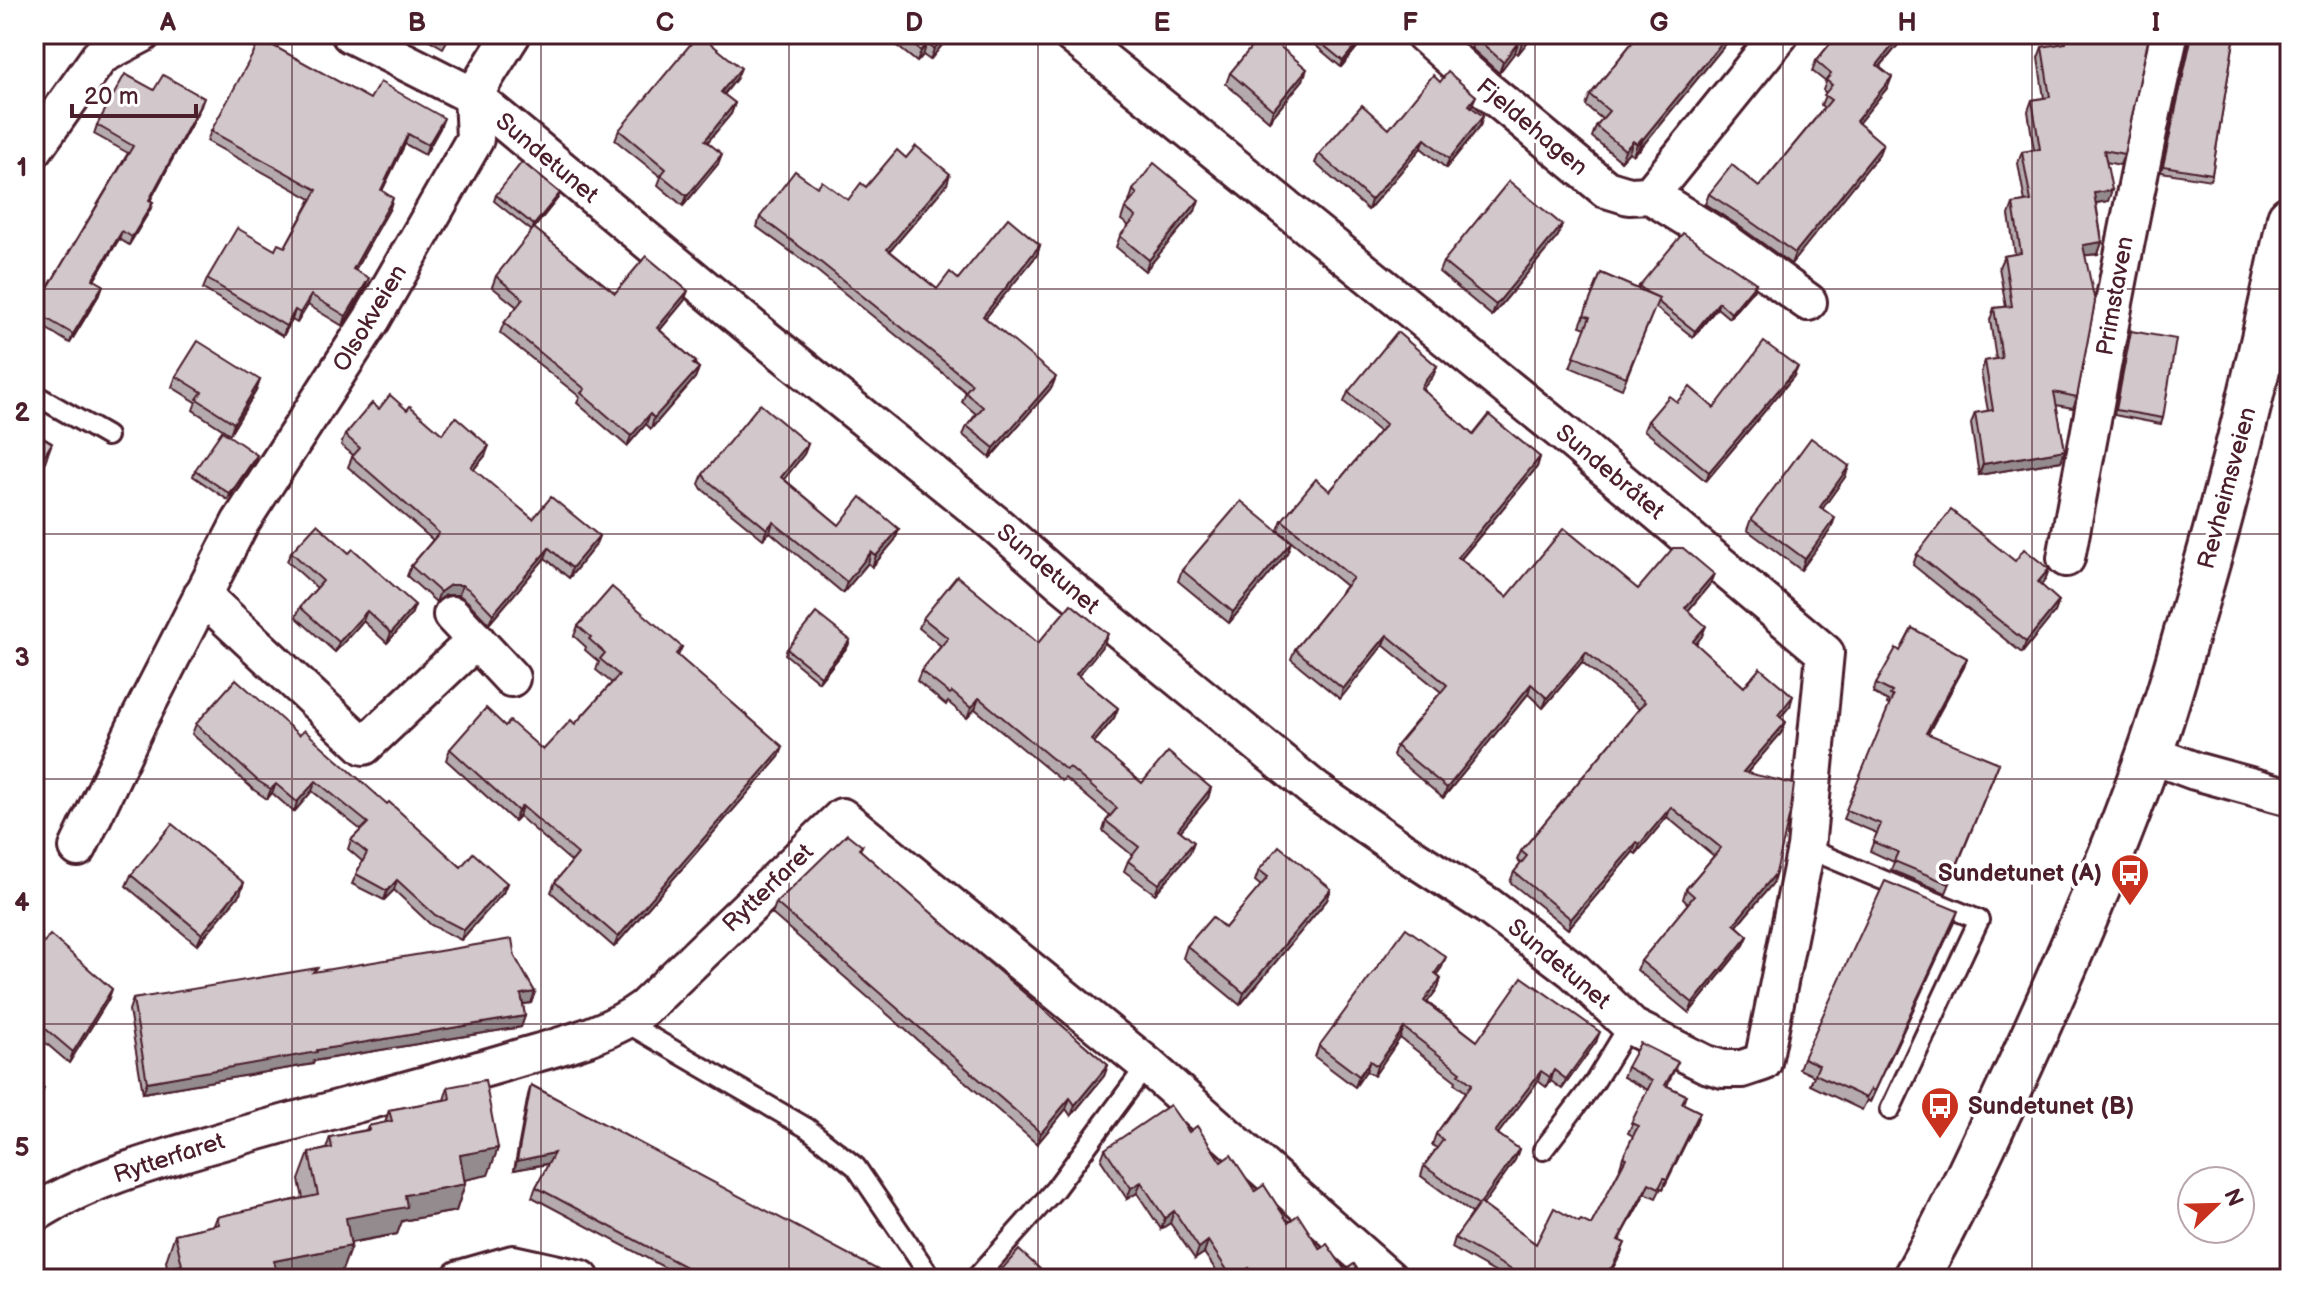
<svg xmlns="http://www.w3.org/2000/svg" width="2324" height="1313" font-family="'Balsamiq Sans',sans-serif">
  <rect width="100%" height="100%" fill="#fff"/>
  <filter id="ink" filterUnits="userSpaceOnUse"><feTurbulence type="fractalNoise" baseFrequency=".0125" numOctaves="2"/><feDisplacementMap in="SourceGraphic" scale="16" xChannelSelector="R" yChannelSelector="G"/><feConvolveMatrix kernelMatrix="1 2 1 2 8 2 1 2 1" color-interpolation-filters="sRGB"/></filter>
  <g filter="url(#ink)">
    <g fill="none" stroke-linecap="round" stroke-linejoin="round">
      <defs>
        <g id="service">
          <path d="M34,394l73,42"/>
          <path d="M1806,848l173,72 -89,190"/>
          <path d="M625,1022l182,106 49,39 76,112"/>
          <path d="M1543,1150l51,-67 28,-46 10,-10"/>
          <path d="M975,1279l80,-90 92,-124"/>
        </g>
        <g id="minor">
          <path d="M350,34l123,62 289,240 232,187 65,57 256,210 88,61 85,55 86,65 58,56 74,37 17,5h19l21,-7 43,-214 19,-195 -258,-217 -496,-402"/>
          <path d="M1424,34l59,53 123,102 23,7 21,-1 74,46 84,61"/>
          <path d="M34,149l66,-93 42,-22"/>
          <path d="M1650,195l130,-161"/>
          <path d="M2066,558c33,-173 63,-346 102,-517v-7"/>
          <path d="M202,595l162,151 112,-106"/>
          <path d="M452,615l59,63"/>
          <path d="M2149,754l46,17 95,26"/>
          <path d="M78,848l59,-124 103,-201 132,-204 103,-180 -2,-43 39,-62"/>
          <path d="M34,1214c50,-33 118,-52 175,-69 98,-29 196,-53 294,-82 47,-15 101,-25 141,-55l198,-191 305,248 242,214"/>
          <path d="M460,1279l53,-15 68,15"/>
        </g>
        <path id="primary" d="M1915,1279c39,-68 71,-140 104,-211 47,-103 92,-207 130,-313 17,-47 30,-96 44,-144 39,-130 70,-261 97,-393"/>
      </defs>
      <use href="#service" stroke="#4a1f2b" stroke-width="24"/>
      <use href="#minor" stroke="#4a1f2b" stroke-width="42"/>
      <use href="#primary" stroke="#4a1f2b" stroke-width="50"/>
      <use href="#service" stroke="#fff" stroke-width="18"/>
      <use href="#minor" stroke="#fff" stroke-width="36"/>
      <use href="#primary" stroke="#fff" stroke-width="44"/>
    </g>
    <g fill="#b5abaf" stroke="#4a1f2b" stroke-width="2">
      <path d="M419,34h32l-8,14z"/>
      <path d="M882,34h69l-21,26 -7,-5 -6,7z"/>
      <path d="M1304,34h64l-27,33 -38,-32z"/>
      <path d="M1477,34h57l-16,20 -3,-2 -16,21 -28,-25z"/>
      <path d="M1637,34h97l-95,116 -1,-1 -5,6 -4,-3 -8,9 -29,-24 4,-11 6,-7 -16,-13 4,-11 48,-60z"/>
      <path d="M1838,34h69l-27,33 8,20 -30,36 21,31 -88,110 -55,-40 -31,-20 4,-10 50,-7 65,-79 -3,-3 5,-12 -3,-3 3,-8 -14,-11 4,-10z"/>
      <path d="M2059,34h90l-25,120 -4,11 -14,-3 2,39 -12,2 6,39 -4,12 -13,1 -8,142 -4,11 -17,-3 9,45 -4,11 -82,14 -8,-51 4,-11 13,-2 -7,-39 4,-11 11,-2 -6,-39 4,-12 12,-1 -7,-40 5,-11 11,-2 -6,-39 4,-11 12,-2 -7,-39 4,-11 12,-2 -6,-39 4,-11 12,-2 -6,-40 4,-11 18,-3z"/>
      <path d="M2188,34h47l-23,140 -2,6 -49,-8 28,-127z"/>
      <path d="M1230,73l73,7 -34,41 -43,-37z"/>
      <path d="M737,78l-13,17 11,8 -4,11 -24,28 11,22 -35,42 -25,-21 3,-8 -46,-37 4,-10z"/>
      <path d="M1440,82l36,14 -5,11 12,9 -3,10 -34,42 -25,-20 -53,62 -53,-47 4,-9 70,-25z"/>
      <path d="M154,90l47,16 -51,95 3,1 -3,8 -21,35 -10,-6 -25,41 9,5 -3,8 -30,50 -36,-22v-10l94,-158 -34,-19 3,-9z"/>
      <path d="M370,99l70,29 -15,27 -20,-11 -23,47 8,17 -35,62 10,18 -22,38 -35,-21 -11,18 -5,-3 -9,16 -80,-47 4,-10 68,-29 10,-3 26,-48 -104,-58 4,-10z"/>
      <path d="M906,158l41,26 -57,67 47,38 103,-44 -3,10 -52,63 67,69 -62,71 -27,-23 4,-9 9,-12 -14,-12 4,-10 -150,-122 -59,-43 3,-10 57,-30 31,13z"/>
      <path d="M1133,190l62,21 -50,60 -29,-24 4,-11 9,-10 -8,-6 4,-12 5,-5 -1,-1z"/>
      <path d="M496,195l62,3 -24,30 81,65 69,8 -24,29 36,32 -1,2 4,4 -4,10 -44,51 -5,-5 -19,22 -50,-43 3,-6 -80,-64 4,-10 13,-16 -25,-20 4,-11 36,-45 -38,-30z"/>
      <path d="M1562,225l-4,11 -66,80 -53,-44 4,-10z"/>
      <path d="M1601,273l37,16 1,-3 117,-3 -2,6 -25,29 -12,-10 -24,29 -38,-30 -33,82 -52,-22 16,-39 -6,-2z"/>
      <path d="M2131,331l32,87 -2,6 -47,-9z"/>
      <path d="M1437,366l-4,10 -11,13 51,46 67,22 -3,10 -76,92 46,38 203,-13 -22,27 14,25 -6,8 48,43 46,19 -10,11 2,15 -35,41 26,110 -36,43 11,10 -4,9 -55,68 -52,-43 4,-9 47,-57 -5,-5 3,-10 28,-33 -47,-39 -31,37 -3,-2 -65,77 -58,-47 4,-10 7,-8 -4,-4 4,-9 118,-142 -57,-47 -39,46 -15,-14 -85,104 -50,-42 3,-10 45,-54 -58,-47 -43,54 -49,-40 4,-10 51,-63 -68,-56 4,-10 48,-29 50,-59 -36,-30 4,-10z"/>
      <path d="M176,376l84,4 -4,11 -26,43 -37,-24 3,-8 -24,-15z"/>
      <path d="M1794,376l-88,105 -62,-51 4,-9 29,-19 37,6z"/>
      <path d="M379,409l28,1 35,24 43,22 -12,14 60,49 66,17 -4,10 -26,32 -24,-20 -56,66 -22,-23 -8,-6h-13l-10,7 -29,-26 4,-10 22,-26 -85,-73 5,-12 -12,-10 4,-10z"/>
      <path d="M808,444l-4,10 -20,25 55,46 60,4 -4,11 -23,27 -4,-4 -25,30 -73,-61 -7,7 -61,-50 -3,-5 4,-10z"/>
      <path d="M255,461l-27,39 -35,-24 2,-6z"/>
      <path d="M1849,466l-4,11 -23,32 9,20 -30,41 -54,-40 4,-11z"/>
      <path d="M1291,542l-4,11 -58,70 -51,-42 4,-11z"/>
      <path d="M291,552l58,1 66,52 -4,10 -24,28 -24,-22 -28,31 -39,-35 4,-10 17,-19 -30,-27z"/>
      <path d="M1917,554l132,15 -4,11 -4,5 18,16 -4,11 -33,41 -109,-88z"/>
      <path d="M923,618l115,25 66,1 -26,32 40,32 -4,10 -20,25 48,40 69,5 -3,10 -28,33 10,22 -35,41 -31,-23 4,-10 4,-6 -29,-24 3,-10 4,-5 -45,-38 -3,3 -87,-72 -8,9 -19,-16 -2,3 -29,-24 4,-10 20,-25 -22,-18z"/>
      <path d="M578,626l104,21 -4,9 105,91 -4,10 -165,190 -63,-55 4,-10 17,-20 -53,-46 -5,5 -68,-61 4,-11 55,-23 38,24 32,-26 37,-41 -16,-13 3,-8 -14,-12 1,-3 -12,-11z"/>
      <path d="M850,640l-2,6 -29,36 -34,-28 2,-5z"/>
      <path d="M1900,651l67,7 -3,9 -37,67 72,29 -53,130 -55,-23 3,-8 -24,-11 7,-18 -34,-14 47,-114 -3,-1 1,-3 -15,-8 3,-9z"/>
      <path d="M196,724l103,11 88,69 74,63 46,16 -4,10 -42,47 -30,-15 -37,-35 -10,10 -32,-16 10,-23 -14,-12 3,-9 10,-10 -49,-39 -18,21 -22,-19 -5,6 -13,-9 -62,-56z"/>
      <path d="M862,846l-2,4 92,81 156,134 -4,11 -33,40 -5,-7 -29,35 -265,-230 4,-11z"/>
      <path d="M1259,870l72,19 -4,11 -87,105 -57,-47 4,-12 38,-18 36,-42 -6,-5z"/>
      <path d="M131,875l109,19 -43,51 -71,-59z"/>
      <path d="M1954,922l-84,180 -3,-2 -5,10 -52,-25 4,-9 -15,-7 4,-11z"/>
      <path d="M34,954l78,35 -4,11 -39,63 -35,-30z"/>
      <path d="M515,957l20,35 -4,11 -8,1 2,12 -4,11 -207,34 -1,3 -170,29 -14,-83 4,-11 182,-27z"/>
      <path d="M1442,967l-5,7 4,4 -3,10 -11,14 50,39 119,1 -34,47 -11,-8 -5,6 -8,-6 -40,53 21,15 -4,11 -32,45 53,39 43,-22 12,3 30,-58h-1l3,-10 10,-21 -5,-3 20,-43 -25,-13 4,-10 51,-5 -11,24 19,9 -3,9 17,8 -4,10 -33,67 -2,-1 -5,10 -11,-5 -26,48 2,12 -13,24 -2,2h-99l-55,-31 3,-10 18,-24 -52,-38 3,-10 13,-18 -5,-3 4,-11 30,-42 -11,-8 1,-3 -56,-43 -26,38 -8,-5 -11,16 -40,-30 4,-11z"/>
      <path d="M531,1085l360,194h-205l-154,-82 4,-10 13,-23 -35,6 14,-75z"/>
      <path d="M448,1087l50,61 -10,27 -23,5v4l-9,27 -54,10 -5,13 -46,9v3l-10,27 -29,6h-195l50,-11 -1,-7 9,-27 39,-9 3,-8 86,-19 -4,-18 10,-27 17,-4 4,-12 36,-7 2,-4 17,-3 4,-13 55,-10z"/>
      <path d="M1189,1132l32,30 124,108 19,9h-142l-18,-26 -9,6 -25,-36 -9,6 -24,-36 -10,6 -26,-39 4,-11z"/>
    </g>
    <g fill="#938b8e" stroke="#4a1f2b" stroke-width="2">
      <path d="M946,34h5l-21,26 4,-11z"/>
      <path d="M1365,34h3l-27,33 2,-6z"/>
      <path d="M1529,34h5l-16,20 4,-11z"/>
      <path d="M1729,34h5l-95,116 4,-11z"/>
      <path d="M1902,34h5l-34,41 4,-10z"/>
      <path d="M1519,41l-4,11 -16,21 4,-11z"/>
      <path d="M927,44l-4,11 -6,7 4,-11z"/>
      <path d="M741,68l-4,10 -20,24 4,-10z"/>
      <path d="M1307,69l-4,11 -34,41 4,-11z"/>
      <path d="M1892,77l-4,10 -36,44 4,-10z"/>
      <path d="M204,98l-3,8 -55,102 3,-8z"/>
      <path d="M735,103l-4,11 -30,36 4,-10z"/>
      <path d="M1483,116l-3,10 -34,42 3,-9z"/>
      <path d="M444,118l-4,10 -15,27 3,-10z"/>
      <path d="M408,134l-3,10 -28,56 4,-10z"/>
      <path d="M1642,138l-4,11 -5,6 4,-11z"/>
      <path d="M1425,139l-4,9 -53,62 3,-10z"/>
      <path d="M1633,141l-4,11 -8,9 4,-11z"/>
      <path d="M1883,144l-4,10 -88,110 4,-11z"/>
      <path d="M722,154l-4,10 -35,42 4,-10z"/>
      <path d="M950,174l-3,10 -63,74 3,-9z"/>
      <path d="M2112,190l-4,11 -18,3 4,-11z"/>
      <path d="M560,193l-2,5 -26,33 2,-6z"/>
      <path d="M393,198l-3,10 -40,71 3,-10z"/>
      <path d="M1199,200l-4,11 -50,60 4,-11z"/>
      <path d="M153,202l-3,8 -21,35 3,-8z"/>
      <path d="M1562,225l-4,11 -66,80 4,-11z"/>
      <path d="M122,231l-3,8 -29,48 3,-8z"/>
      <path d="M2102,242l-4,12 -19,2 4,-11z"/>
      <path d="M1040,245l-3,10 -58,71 4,-10z"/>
      <path d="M369,278l-4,10 -22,38 3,-10z"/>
      <path d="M1756,283l-2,6 -25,29 2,-5z"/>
      <path d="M103,285l-3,8 -30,50 3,-9z"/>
      <path d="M688,291l-4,10 -31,37 4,-10z"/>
      <path d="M311,295l-3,10 -11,18 3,-10z"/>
      <path d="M1719,302l-2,6 -24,29 2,-6z"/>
      <path d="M295,310l-3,10 -9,16 3,-10z"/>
      <path d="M1437,366l-4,10 -15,19 4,-10z"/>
      <path d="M1798,367l-4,9 -88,105 3,-9z"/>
      <path d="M699,368l-4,10 -44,51 3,-11z"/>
      <path d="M1056,377l-4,10 -62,71 4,-10z"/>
      <path d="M260,380l-4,11 -26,43 4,-11z"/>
      <path d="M650,414l-4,10 -19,22 4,-10z"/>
      <path d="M52,443l-9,24 -9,14v-9z"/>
      <path d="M808,444l-4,10 -26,33 3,-10z"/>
      <path d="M489,446l-4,10 -18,21 4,-10z"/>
      <path d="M2065,450l-4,11 -82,14 4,-11z"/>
      <path d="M257,455l-2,6 -27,39 2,-6z"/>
      <path d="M1540,457l-3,10 -83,100 4,-10z"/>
      <path d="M1849,466l-4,11 -29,41 4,-11z"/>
      <path d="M1835,518l-4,11 -30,41 4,-11z"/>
      <path d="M773,522l-3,10 -7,7 4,-10z"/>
      <path d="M899,529l-4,11 -23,27 4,-11z"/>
      <path d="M599,536l-4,10 -26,32 3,-10z"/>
      <path d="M1291,542l-4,11 -58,70 4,-11z"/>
      <path d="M549,548l-4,10 -56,66 4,-10z"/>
      <path d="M871,552l-3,11 -25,30 4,-11z"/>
      <path d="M2049,569l-4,11 -11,13 4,-11z"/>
      <path d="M1714,574l-4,10 -28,34 3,-10z"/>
      <path d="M450,585h12l-3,10h-13l-10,7 4,-10z"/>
      <path d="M2059,601l-4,11 -33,41 4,-11z"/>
      <path d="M415,605l-4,10 -24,28 4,-10z"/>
      <path d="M367,611l-4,10 -28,31 4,-10z"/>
      <path d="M1706,626l-4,10 -12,15 3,-10z"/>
      <path d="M1108,634l-4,10 -32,40 4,-10z"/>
      <path d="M1387,635l-4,10 -43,54 3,-10z"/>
      <path d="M850,640l-2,6 -29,36 2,-6z"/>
      <path d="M1586,652l-4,10 -39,46 4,-10z"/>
      <path d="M1967,658l-3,9 -41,76 3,-10z"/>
      <path d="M1531,684l-3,10 -85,104 4,-10z"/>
      <path d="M1793,696l-3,10 -16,19 4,-10z"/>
      <path d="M979,698l-4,11 -8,9 4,-10z"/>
      <path d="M1118,708l-4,10 -27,33 4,-11z"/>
      <path d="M1786,722l-4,10 -43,50 4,-10z"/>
      <path d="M783,747l-4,10 -165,190 4,-10z"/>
      <path d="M316,781l-4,10 -18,21 3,-10z"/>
      <path d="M276,784l-4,9 -5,6 4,-10z"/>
      <path d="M1211,788l-3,10 -34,41 4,-10z"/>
      <path d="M522,806l-3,10 -5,5 4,-10z"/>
      <path d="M1671,807l-4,10 -31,37 4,-10z"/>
      <path d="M1194,842l-4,11 -35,41 4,-10z"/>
      <path d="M1637,842l-4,10 -65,77 3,-10z"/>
      <path d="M1776,873l-3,10 -43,51 4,-10z"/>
      <path d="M397,880l-3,10 -10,10 3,-9z"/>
      <path d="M244,883l-4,11 -43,51 5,-11z"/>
      <path d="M507,883l-4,10 -42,47 3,-10z"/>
      <path d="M1331,889l-4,11 -87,105 4,-12z"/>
      <path d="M1958,911l-4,11 -84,180 4,-11z"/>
      <path d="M1748,936l-4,9 -55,68 4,-10z"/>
      <path d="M1446,957l-4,10 -11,16 4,-10z"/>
      <path d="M1441,978l-3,10 -17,23 3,-10z"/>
      <path d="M112,989l-4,11 -39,63 4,-11z"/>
      <path d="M535,992l-4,11 -14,2 4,-11z"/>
      <path d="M525,1016l-4,11 -207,34 -1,3 -170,29 4,-11 170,-32z"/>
      <path d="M1404,1028l-4,10 -26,38 3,-10z"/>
      <path d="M1600,1032l-4,10 -34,47 4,-10z"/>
      <path d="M1370,1061l-4,10 -11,16 4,-11z"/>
      <path d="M1108,1065l-4,11 -33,40 4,-11z"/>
      <path d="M1554,1070l-3,11 -5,6 4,-10z"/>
      <path d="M1541,1071l-3,10 -47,62 4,-11z"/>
      <path d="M44,1088l-4,11 -6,9v-5z"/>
      <path d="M1070,1098l-4,11 -29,35 4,-11z"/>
      <path d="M1700,1112l-4,10 -33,67 4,-10z"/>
      <path d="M498,1148l-10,27 -38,8 10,-28z"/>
      <path d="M1519,1149l-4,11 -40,56 4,-11z"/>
      <path d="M554,1153l-3,10 -37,7 3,-9z"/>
      <path d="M1141,1182l-4,11 -10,6 4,-11z"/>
      <path d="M1649,1183l-4,10 -31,57 4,-10z"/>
      <path d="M465,1184l-9,27 -54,10 -5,13 -61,11 10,-27 59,-23z"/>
      <path d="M1174,1211l-4,12 -9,6 4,-11z"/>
      <path d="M1208,1241l-4,12 -9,6 4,-11z"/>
      <path d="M1625,1243l-4,10 -13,24 -2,2h-11z"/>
      <path d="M351,1246l-10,27 -29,6h-45l7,-18z"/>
      <path d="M1249,1268l-4,11h-12z"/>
    </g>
    <g fill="#d2c7cb" stroke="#4a1f2b" stroke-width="2">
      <path d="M699,34l42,34 -20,24 14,11 -30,37 17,14 -35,42 -26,-21 5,-6 -47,-39z"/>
      <path d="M900,34h46l-12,15 -7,-5 -6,7z"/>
      <path d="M1262,34h3l42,35 -34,41 -43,-37z"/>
      <path d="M1310,34h55l-22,27z"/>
      <path d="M1477,34h52l-7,9 -3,-2 -16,21 -28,-25z"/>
      <path d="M1639,34h90l-86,105 -1,-1 -5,6 -4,-3 -8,9 -29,-24 13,-15 -19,-16z"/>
      <path d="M1838,34h64l-25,31 15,12 -36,44 27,23 -88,109 -55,-39 -31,-20 23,-29 27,22 72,-87 -7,-5 8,-10 -6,-5 5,-6 -15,-13z"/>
      <path d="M2064,34h85v2l-25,118 -20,-4 8,40 -18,3 8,49 -19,3 12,57 -18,95 -23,-5 11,58 -82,14 -8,-51 18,-3 -8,-49 17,-3 -8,-50 18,-2 -8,-50 17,-3 -8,-49 18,-3 -9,-49 18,-3 -8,-49 18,-3 -8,-50 24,-4z"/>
      <path d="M2190,34h45l-23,140 -49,-8 28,-126z"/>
      <path d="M261,39l109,60 10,-17 64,36 -16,27 -20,-11 -27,56 12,8 -40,71 16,9 -23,38 -35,-21 -11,18 -5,-3 -9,16 -79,-47 30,-51 38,22 3,-6 7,3 32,-57 -106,-59z"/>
      <path d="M1448,72l28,24 -7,9 14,11 -34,43 -24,-20 -54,61 -52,-46 43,-49 27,24 44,-54 7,7z"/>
      <path d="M125,74l29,16 9,-15 41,23 -55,102 4,2 -21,35 -10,-6 -29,48 10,6 -30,49 -39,-23 99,-165 -36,-21z"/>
      <path d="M916,146l34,28 -63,75 50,40 13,-17 8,7 50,-61 32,27 -57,71 73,61 -62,71 -27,-22 16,-19 -18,-15 7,-8 -153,-123 -59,-44 35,-46 22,16 5,-6 26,19 13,-17 5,4 31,-37 9,8z"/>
      <path d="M522,162l38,31 -26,32 -38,-30z"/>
      <path d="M1154,163l45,37 -50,60 -29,-24 16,-19 -11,-9 12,-14 -4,-4z"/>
      <path d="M1509,181l53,44 -66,80 -53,-43z"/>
      <path d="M534,228l81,65 31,-37 42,35 -31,37 39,34 -3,2 6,4 -45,50 -4,-4 -19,22 -50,-43 4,-4 -81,-66 19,-24 -27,-23z"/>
      <path d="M1683,233l73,50 -25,30 -12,-11 -24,29 -38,-30 2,-3 -11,-5 -9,-7z"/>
      <path d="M1601,273l58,25 -33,79 -52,-21 16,-39 -6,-2z"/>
      <path d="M2131,331l45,8 -13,79 -47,-8z"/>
      <path d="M1397,332l40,34 -15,19 -1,3 52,47 16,-20 51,42 -82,100 49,40 57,-69 74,61 35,-41h10l31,26 -29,34 21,18 -13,15 51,46 16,-19 33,28 -15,19 8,7 -43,50 51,12 -3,25 -15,64 -42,51 14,12 -55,67 -52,-42 53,-65 -8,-7 35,-41 -50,-41 -31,37 -3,-2 -66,77 -57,-47 13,-16 -6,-5 124,-149 -59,-50 -39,46 -16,-14 -84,104 -51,-42 51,-61 -60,-50 -44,54 -48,-40 58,-71 -71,-58 34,-41 14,12 56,-67 -38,-32z"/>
      <path d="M198,341l62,39 -26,43 -37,-24 5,-7 -26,-16z"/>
      <path d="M1764,342l34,25 -89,105 -61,-51 21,-25 8,6 13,-15 24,21z"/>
      <path d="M390,395l17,15 3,-4 32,28 14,-17 33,29 -18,21 62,52 18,-22 48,39 -27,32 -23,-20 -56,66 -22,-23 -9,-6h-12l-10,7 -29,-26 28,-33 -87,-76 8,-9 -15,-13 27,-32 7,6z"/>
      <path d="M760,404l48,40 -27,33 58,48 22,-28 38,32 -23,27 -5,-4 -24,30 -74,-60 -6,7 -61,-50 -3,-5z"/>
      <path d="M222,431l35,24 -27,39 -35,-24z"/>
      <path d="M34,432l18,11 -18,29z"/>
      <path d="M1811,438l38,28 -29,41 15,11 -30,41 -54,-40z"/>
      <path d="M1241,501l50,41 -58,70 -51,-42z"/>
      <path d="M1951,510l64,51 9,-12 25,20 -11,13 21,19 -33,41 -109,-88z"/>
      <path d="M317,524l32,29 4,-4 62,56 -24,28 -24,-22 -28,31 -39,-35 23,-26 -32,-29z"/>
      <path d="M957,576l81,67 33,-39 37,30 -32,40 42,34 -27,32 51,43 26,-31 43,36 -33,41 16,13 -35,42 -31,-23 11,-14 -33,-26 11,-13 -48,-41 -3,3 -87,-72 -8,10 -19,-16 -2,2 -29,-23 27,-33 -25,-20z"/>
      <path d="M612,587l70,60 -6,7 107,93 -165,190 -63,-55 23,-28 -56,-48 -4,5 -68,-62 36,-41 19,18 5,-5 33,29 28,-30 4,4 44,-49 -19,-16 5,-6 -16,-14 2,-2 -13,-11z"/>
      <path d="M816,613l34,27 -29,36 -34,-27z"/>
      <path d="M1912,628l55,30 -41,75 73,30 -50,121 -55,-23 4,-9 -25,-10 8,-18 -35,-14 47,-114 -3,-1 2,-3 -16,-8 20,-36 4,3z"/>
      <path d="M236,679l63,56 5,-5 83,74 2,-2 72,65 12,-14 34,30 -43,47 -29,-15 -38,-35 -10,11 -31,-17 11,-21 -16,-13 17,-17 -52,-42 -19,21 -21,-18 -5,5 -13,-8 -62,-57z"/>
      <path d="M172,824l72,59 -42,51 -71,-59z"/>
      <path d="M847,834l15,12 -3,3 93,82 156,134 -33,40 -5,-7 -29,35 -265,-230z"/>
      <path d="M1279,846l52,43 -87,104 -57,-47 25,-29 13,11 43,-51 -9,-7z"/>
      <path d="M1885,881l73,30 -84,180 -3,-2 -5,9 -51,-24 4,-9 -16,-7z"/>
      <path d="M1406,928l40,29 -11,16 6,5 -17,23 53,40 45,-64 78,55 -34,47 -12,-9 -4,7 -9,-6 -46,61 24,17 -40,56 -55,-39 19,-26 -7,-6 36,-50 -13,-10 2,-2 -57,-44 -27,38 -7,-5 -11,15 -40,-30z"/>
      <path d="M50,935l62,54 -39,63 -39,-33v-65z"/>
      <path d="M512,939l3,18 20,35 -14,2 4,22 -208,34v2l-170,30 -14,-83 184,-31 -4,4z"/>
      <path d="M1640,1043l38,19 -13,23 21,10 -4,8 18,9 -33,67 -3,-1 -5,10 -10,-5 -31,57 7,3 -13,24 -17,12h-67l-73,-41 25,-35 56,41 18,-36 25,14 2,-2 10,5 35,-67 -3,-1 15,-31 -7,-3 21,-42 -25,-14z"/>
      <path d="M485,1080l13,68 -38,7 5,29 -60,11 2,12 -61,11 5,28 -77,15 4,18h-161l65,-14 -7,-31 44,-10 -2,-7 101,-22 -9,-42 23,-5 -2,-11 39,-7 -1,-4 24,-5 -3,-11 61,-11 -2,-12z"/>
      <path d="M34,1081l10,7 -10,15z"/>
      <path d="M531,1085l360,192 -1,2h-182l-172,-92 18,-34 -37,8z"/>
      <path d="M1170,1105l19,27 8,-6 24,36 10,-7 24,36 9,-6 24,37 10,-7 22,34 7,-5 18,26 9,-6 10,15h-108l-7,-11 -16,11 -25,-38 -9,7 -25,-37 -9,7 -24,-36 -10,6 -26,-39z"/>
      <path d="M1019,1250l32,29h-58z"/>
    </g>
  </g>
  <path fill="none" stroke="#4a1f2b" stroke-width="2" stroke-opacity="0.55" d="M292,34v1245M541,34v1245M789,34v1245M1038,34v1245M1286,34v1245M1535,34v1245M1783,34v1245M2032,34v1245M34,289h2256M34,534h2256M34,779h2256M34,1024h2256"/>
  <defs>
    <symbol id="bus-pin" viewBox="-11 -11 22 30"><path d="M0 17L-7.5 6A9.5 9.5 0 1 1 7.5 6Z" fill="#c8321e" stroke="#fff"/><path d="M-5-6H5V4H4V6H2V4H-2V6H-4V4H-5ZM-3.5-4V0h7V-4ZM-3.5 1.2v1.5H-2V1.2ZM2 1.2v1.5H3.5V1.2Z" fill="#fff"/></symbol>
  </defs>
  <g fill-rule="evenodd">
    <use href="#bus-pin" x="2108" y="851" width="44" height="60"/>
    <use href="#bus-pin" x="1918" y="1084" width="44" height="60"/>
  </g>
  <g text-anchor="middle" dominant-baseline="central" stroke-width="7" stroke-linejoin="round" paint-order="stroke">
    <g font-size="24" fill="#4a1f2b" stroke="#fff">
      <text transform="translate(1532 127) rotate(40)">Fjeldehagen</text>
      <text transform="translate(547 158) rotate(40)">Sundetunet</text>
      <text transform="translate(2115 296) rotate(-80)">Primstaven</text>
      <text transform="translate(370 318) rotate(-59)">Olsokveien</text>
      <text transform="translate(1610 472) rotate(40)">Sundebråtet</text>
      <text transform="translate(2227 488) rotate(-75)">Revheimsveien</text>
      <text transform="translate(1048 569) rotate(40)">Sundetunet</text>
      <text transform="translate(768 888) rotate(-44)">Rytterfaret</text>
      <text transform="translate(1559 964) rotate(40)">Sundetunet</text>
      <text transform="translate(169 1158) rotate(-18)">Rytterfaret</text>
    </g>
    <g font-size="24" font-weight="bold" fill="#4a1f2b" stroke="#fff" text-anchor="end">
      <text x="2102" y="873">Sundetunet (A)</text>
      <text x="1968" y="1106" text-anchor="start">Sundetunet (B)</text>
    </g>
  </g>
  <rect width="2324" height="1313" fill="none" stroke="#fff" stroke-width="88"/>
  <g transform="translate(2216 1205) rotate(67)"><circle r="38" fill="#ffffff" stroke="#b7a5aa" stroke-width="2"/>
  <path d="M0-6L14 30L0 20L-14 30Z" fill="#c8321e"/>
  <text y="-12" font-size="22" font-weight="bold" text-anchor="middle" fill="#4a1f2b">N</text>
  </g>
  <path d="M72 104v12h124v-12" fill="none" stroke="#4a1f2b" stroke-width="4"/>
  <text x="84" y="104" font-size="24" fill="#4a1f2b" stroke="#ffffff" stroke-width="6" paint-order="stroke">20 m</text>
  <rect x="44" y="44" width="2236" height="1225" fill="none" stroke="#4a1f2b" stroke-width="3"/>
  <g font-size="26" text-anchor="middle" font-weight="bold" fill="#4a1f2b">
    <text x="168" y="31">A</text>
    <text x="417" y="31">B</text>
    <text x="665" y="31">C</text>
    <text x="914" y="31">D</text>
    <text x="1162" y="31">E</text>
    <text x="1410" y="31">F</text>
    <text x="1659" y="31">G</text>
    <text x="1907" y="31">H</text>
    <text x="2156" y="31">I</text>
    <text x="22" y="176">1</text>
    <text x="22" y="421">2</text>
    <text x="22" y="666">3</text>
    <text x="22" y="911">4</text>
    <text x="22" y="1156">5</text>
  </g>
</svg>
